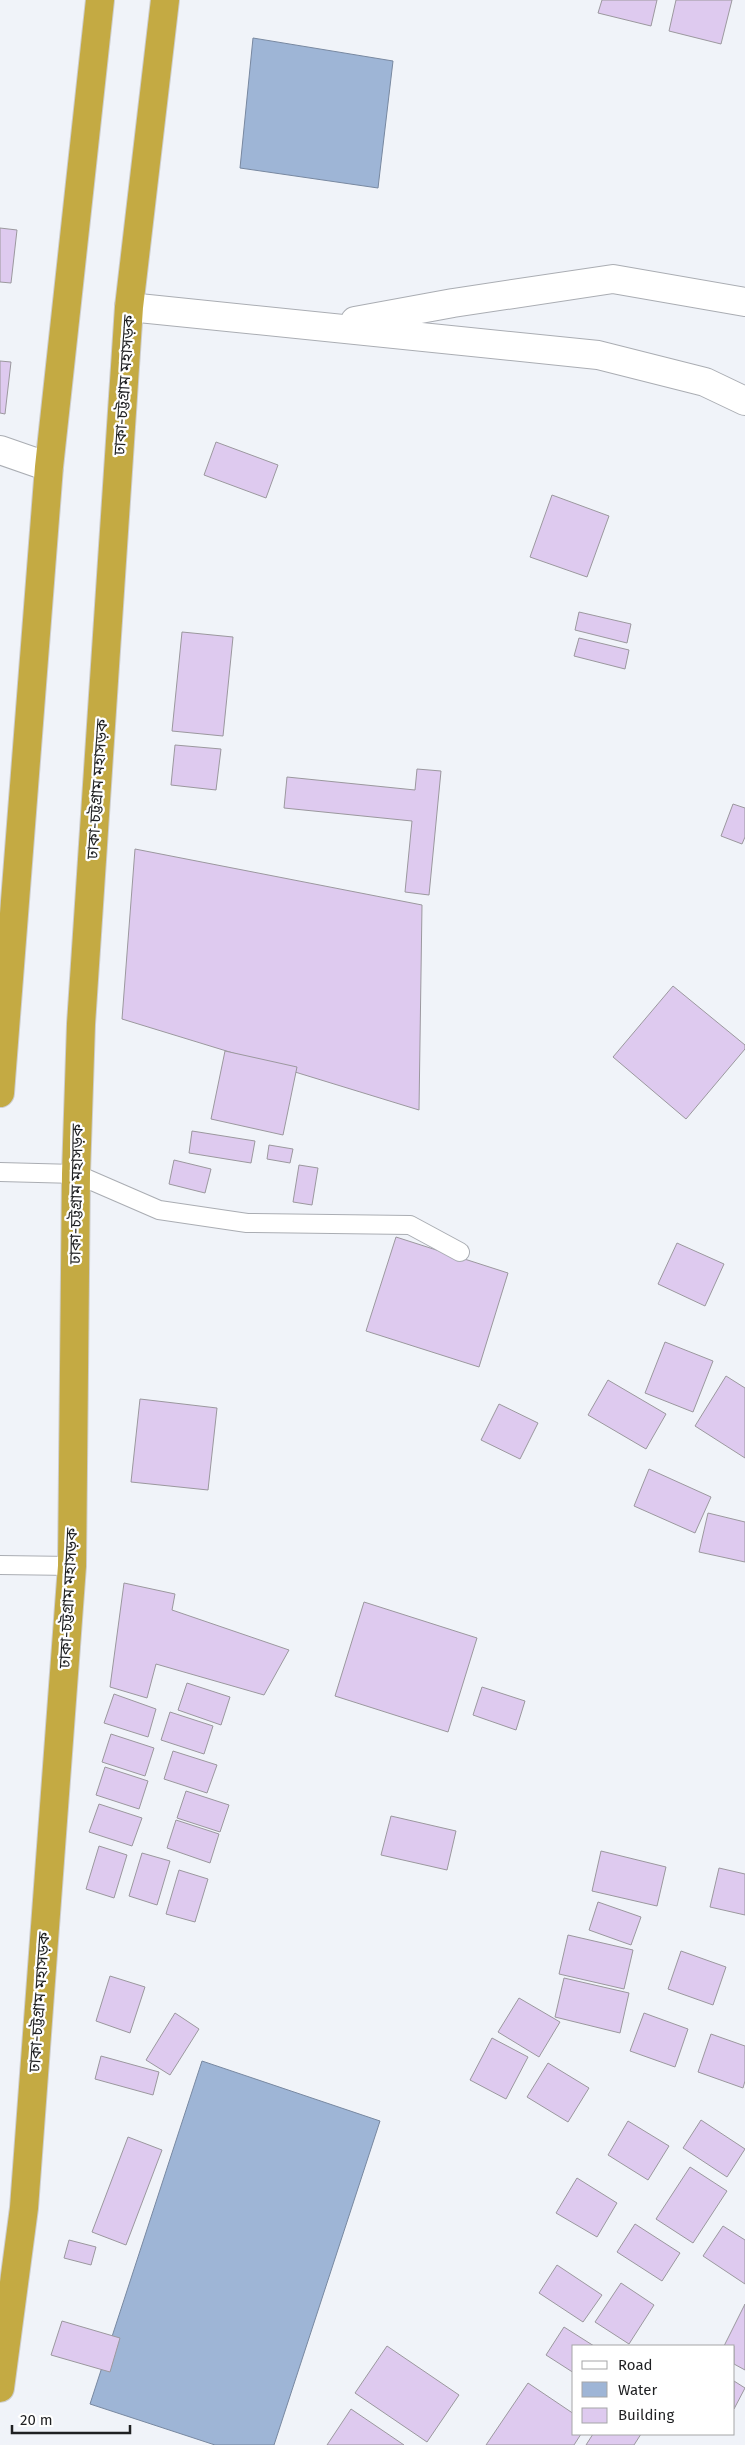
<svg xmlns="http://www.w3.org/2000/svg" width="745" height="2445" font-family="'Fira Sans','Noto Sans Bengali',sans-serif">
  <rect width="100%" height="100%" fill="#f0f3f9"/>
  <g fill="#9eb5d6" stroke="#7888a0">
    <path d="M253,38l140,23 -15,127 -138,-20z"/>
    <path d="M202,2061l178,60 -106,324h-59l-125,-41z"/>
  </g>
  <g fill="#decaef" stroke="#9b989e">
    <path d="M602,0h55l-6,26 -53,-13z"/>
    <path d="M676,0h56l-11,44 -52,-13z"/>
    <path d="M0,228l17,2 -6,53 -11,-1z"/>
    <path d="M0,361l11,1 -6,52 -5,-1z"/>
    <path d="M216,442l62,23 -12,33 -62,-23z"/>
    <path d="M552,495l57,21 -22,61 -57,-20z"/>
    <path d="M579,612l52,12 -4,19 -52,-13z"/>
    <path d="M182,632l51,5 -10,99 -51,-5z"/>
    <path d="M579,638l50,12 -4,19 -51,-13z"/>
    <path d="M175,745l46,4 -5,41 -45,-5z"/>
    <path d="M417,769l24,2 -12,124 -24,-3 7,-71 -128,-13 3,-31 128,13z"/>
    <path d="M733,804l12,4v29l-3,7 -21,-8z"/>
    <path d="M135,849l287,56 -3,205 -297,-91z"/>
    <path d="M673,986l72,59v4l-59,70 -73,-62z"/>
    <path d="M225,1051l72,16 -14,68 -72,-16z"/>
    <path d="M192,1131l63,10 -4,22 -62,-10z"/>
    <path d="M269,1145l24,4 -3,14 -23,-4z"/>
    <path d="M174,1160l37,9 -6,24 -36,-9z"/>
    <path d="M299,1165l19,3 -6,37 -19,-3z"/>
    <path d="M396,1237l112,36 -29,94 -113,-36z"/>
    <path d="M677,1243l47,21 -19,42 -47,-22z"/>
    <path d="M665,1342l48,19 -20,51 -48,-19z"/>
    <path d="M726,1376l19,12v70l-50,-32z"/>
    <path d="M608,1380l58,34 -20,35 -58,-34z"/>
    <path d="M140,1399l77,9 -9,82 -77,-8z"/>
    <path d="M499,1404l39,19 -18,36 -39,-19z"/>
    <path d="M649,1469l62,28 -16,36 -61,-27z"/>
    <path d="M708,1513l37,9v40l-46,-10z"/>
    <path d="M124,1583l51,11 -3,16 117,40 -25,45 -108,-31 -9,34 -37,-11z"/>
    <path d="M364,1602l113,36 -29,94 -113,-36z"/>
    <path d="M187,1683l43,14 -9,28 -43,-15z"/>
    <path d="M482,1687l43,14 -9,29 -43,-15z"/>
    <path d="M114,1694l42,15 -8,28 -44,-14z"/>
    <path d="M170,1712l43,14 -9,28 -43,-14z"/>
    <path d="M111,1734l43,14 -9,28 -43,-14z"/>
    <path d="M173,1751l44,14 -10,28 -43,-14z"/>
    <path d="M105,1767l43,14 -9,28 -43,-14z"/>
    <path d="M186,1791l43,14 -9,27 -43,-14z"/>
    <path d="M99,1804l43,14 -10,28 -43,-14z"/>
    <path d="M391,1816l65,15 -9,39 -66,-15z"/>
    <path d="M176,1820l43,14 -9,29 -43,-15z"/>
    <path d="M99,1846l28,9 -13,43 -28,-9z"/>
    <path d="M601,1851l65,16 -9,39 -65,-15z"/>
    <path d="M142,1853l28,8 -13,44 -28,-9z"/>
    <path d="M719,1868l26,6v41l-35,-8z"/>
    <path d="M179,1870l29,9 -13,43 -29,-8z"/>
    <path d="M598,1902l43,15 -10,28 -42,-15z"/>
    <path d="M568,1935l65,15 -9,39 -65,-15z"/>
    <path d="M681,1951l45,16 -13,38 -45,-16z"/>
    <path d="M110,1976l35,11 -15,46 -34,-12z"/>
    <path d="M564,1978l65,15 -9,40 -65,-16z"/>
    <path d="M519,1998l41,24 -21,35 -41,-25z"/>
    <path d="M175,2013l24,16 -29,46 -24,-15z"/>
    <path d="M644,2013l44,16 -13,38 -45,-16z"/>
    <path d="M711,2034l34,12v35l-2,7 -45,-16z"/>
    <path d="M492,2038l36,19 -22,42 -36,-19z"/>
    <path d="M101,2056l58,16 -6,23 -58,-16z"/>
    <path d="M548,2063l41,25 -21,34 -41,-25z"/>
    <path d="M701,2120l44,29 -18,28 -44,-29z"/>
    <path d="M628,2121l41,25 -21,34 -40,-25z"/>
    <path d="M128,2137l34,13 -36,95 -34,-13z"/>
    <path d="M690,2167l37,24 -34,52 -37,-24z"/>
    <path d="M577,2178l40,25 -20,34 -41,-24z"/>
    <path d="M635,2224l45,29 -18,28 -45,-29z"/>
    <path d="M723,2226l22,14v44l-42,-28z"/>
    <path d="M69,2240l27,7 -5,18 -27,-7z"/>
    <path d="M557,2265l45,30 -19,27 -44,-29z"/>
    <path d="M621,2283l33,22 -25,39 -34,-22z"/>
    <path d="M745,2304v66l-11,-6v-18h-10z"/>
    <path d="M62,2321l58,17 -10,34 -59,-17z"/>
    <path d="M564,2327l30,19h-20v27l-28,-18z"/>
    <path d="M387,2346l72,49 -32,47 -72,-49z"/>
    <path d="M734,2381l11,7 -11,21z"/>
    <path d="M528,2383l46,31v20h7l-7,11h-88z"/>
    <path d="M351,2409l53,36h-77z"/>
    <path d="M593,2434h48l-7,11h-48z"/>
  </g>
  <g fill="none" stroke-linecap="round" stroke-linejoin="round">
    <defs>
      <g id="service">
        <path d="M0,1172l76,2 83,36 88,13 163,2 50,27"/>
        <path d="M0,1565l72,1"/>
      </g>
      <g id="minor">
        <path d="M129,307l469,48 107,27 40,19"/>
        <path d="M355,321l98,-18 160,-24 132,23"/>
        <path d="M0,450l49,17"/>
      </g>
      <g id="trunk">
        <path d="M0,1093l49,-626 51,-467"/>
        <path d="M0,2388l24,-180 48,-642 4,-392 5,-150 48,-717 36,-307"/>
      </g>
    </defs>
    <use href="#service" stroke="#aaadb3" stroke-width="20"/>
    <use href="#minor" stroke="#aaadb3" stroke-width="30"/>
    <use href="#trunk" stroke="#cecece" stroke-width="30"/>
    <use href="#service" stroke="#fff" stroke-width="18"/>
    <use href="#minor" stroke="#fff" stroke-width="28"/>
    <use href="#trunk" stroke="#c4aa43" stroke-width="28"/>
  </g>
  <g text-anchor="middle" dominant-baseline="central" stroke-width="4.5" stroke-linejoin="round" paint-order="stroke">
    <g font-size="16" fill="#1f2022" stroke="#fff">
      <text transform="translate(124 385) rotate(-86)">ঢাকা-চট্টগ্রাম মহাসড়ক</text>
      <text transform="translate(97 789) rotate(-86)">ঢাকা-চট্টগ্রাম মহাসড়ক</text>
      <text transform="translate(76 1194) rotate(-89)">ঢাকা-চট্টগ্রাম মহাসড়ক</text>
      <text transform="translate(68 1598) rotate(-87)">ঢাকা-চট্টগ্রাম মহাসড়ক</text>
      <text transform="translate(39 2002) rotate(-86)">ঢাকা-চট্টগ্রাম মহাসড়ক</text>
    </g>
  </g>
  <rect x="572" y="2345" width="162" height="90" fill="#ffffff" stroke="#a5a6a7"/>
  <rect x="582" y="2361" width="25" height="8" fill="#ffffff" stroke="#a5a6a7"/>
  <text x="618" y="2370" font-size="15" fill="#1f2022">Road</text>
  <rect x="582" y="2382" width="25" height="15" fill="#9eb5d6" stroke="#a5a6a7"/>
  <text x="618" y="2395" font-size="15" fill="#1f2022">Water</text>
  <rect x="582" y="2408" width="25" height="15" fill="#decaef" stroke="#a5a6a7"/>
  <text x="618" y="2420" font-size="15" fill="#1f2022">Building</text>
  <path d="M12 2425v8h118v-8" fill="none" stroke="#1f2022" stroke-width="2.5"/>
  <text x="20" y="2425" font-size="15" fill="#1f2022" stroke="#ffffff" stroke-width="4" paint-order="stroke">20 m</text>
</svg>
